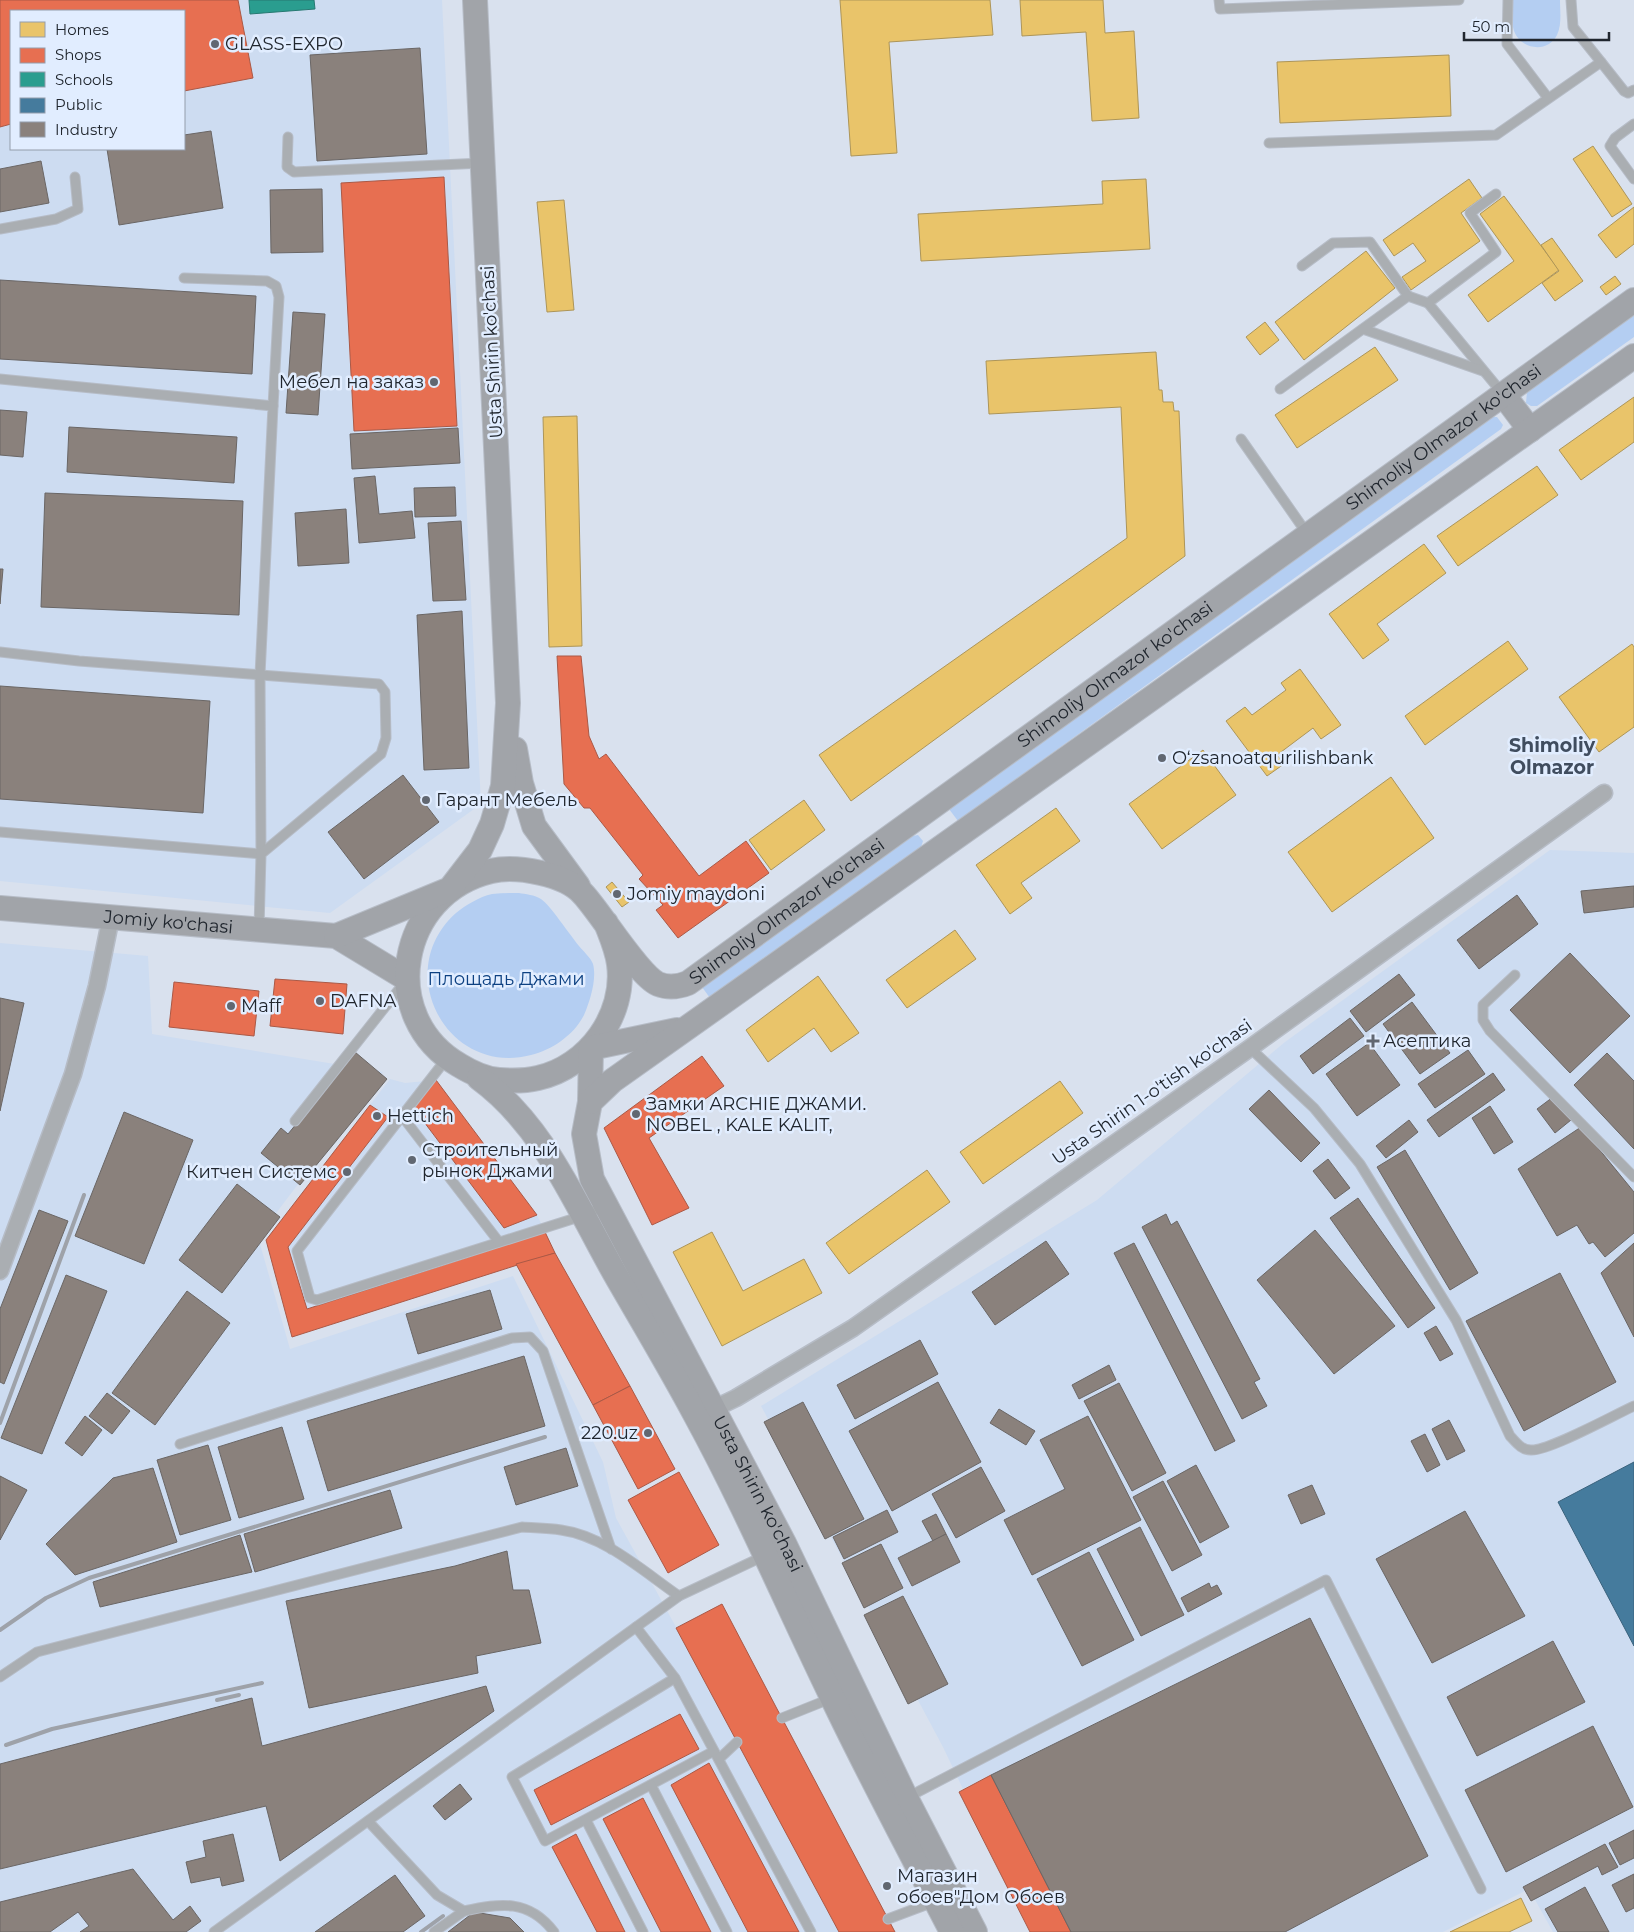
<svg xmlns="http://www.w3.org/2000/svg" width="1634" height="1932" font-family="Montserrat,sans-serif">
  <rect width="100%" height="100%" fill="#d9e1ee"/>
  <g fill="#cddcf1" fill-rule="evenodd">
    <path d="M0,0h442l39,804 -151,109 -330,-32zM11,11h173v138h-173z"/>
    <path d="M1550,850l84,3v1079h-81l-24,-43 -86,43h-372l-80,-157 -28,14 -20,-42 -182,-341 336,-206 188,-158z"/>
    <path d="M0,943l148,13 4,78 231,38 -125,165 32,112 223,-73 90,186 13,56 60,109 46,-23 173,328h-895z"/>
    <path d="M390,1079l15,4 31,-3 101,135 18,38 -263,84 -26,-97z"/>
  </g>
  <g fill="#b4cef2">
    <path d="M1513,0h47c0,11 2,25 -3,35 -10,20 -40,14 -44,-8 -1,-8 0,-18 0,-27z"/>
    <path d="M1634,315v22l-97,69h-6l-5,-3 1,-11z"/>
    <path d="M1492,417h5l6,8 -2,4 -543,392 -9,-12z"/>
    <path d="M918,835l5,6 -2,6 -211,151 -8,-11 211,-151z"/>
    <path d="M519,893c6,1 16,2 22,6 9,6 29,36 38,47 4,5 12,12 14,18 4,15 -3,37 -9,51 -10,20 -32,35 -53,40 -84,22 -140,-84 -75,-142 10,-8 23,-16 36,-19 9,-1 18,-1 27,-1z"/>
  </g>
  <g fill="#e9c46a" stroke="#ad9558">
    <path d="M840,0h150l3,35 -104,7 8,111 -46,3z"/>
    <path d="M1020,0h83l2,33 29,-2 5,87 -47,3 -6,-89 -64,4z"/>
    <path d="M1449,55l2,61 -171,7 -3,-61z"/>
    <path d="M1593,146l39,58 -20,13 -39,-58z"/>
    <path d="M1146,179l4,70 -229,12 -3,-47 185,-10 -1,-23z"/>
    <path d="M1469,179l13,19 -21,15 19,28 -69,49 -9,-13 24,-16 -13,-18 -19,13 -11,-16z"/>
    <path d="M1504,196l55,74 -71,52 -20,-27 46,-34 -34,-47z"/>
    <path d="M564,200l10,110 -27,2 -10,-110z"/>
    <path d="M1634,207v37l-18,14 -18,-23z"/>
    <path d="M1552,238l31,43 -28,20 -13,-18 17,-12 -18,-26z"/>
    <path d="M1366,251l29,37 -91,72 -29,-38z"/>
    <path d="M1615,276l6,8 -15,11 -6,-8z"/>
    <path d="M1265,322l14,18 -19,15 -14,-18z"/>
    <path d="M1375,347l23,33 -101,68 -22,-33z"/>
    <path d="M1156,352l3,38h3l1,12h10l1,9h5l6,145 -334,245 -32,-46 308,-217 -6,-131 -132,7 -3,-53z"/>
    <path d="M1634,397v45l-53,38 -22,-30z"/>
    <path d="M577,416l5,230 -33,1 -6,-230z"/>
    <path d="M1537,466l21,29 -100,71 -21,-30z"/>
    <path d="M1424,544l22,29 -69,51 12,16 -26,19 -34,-45z"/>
    <path d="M1508,641l20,28 -103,76 -20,-29z"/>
    <path d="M1632,644l2,3v80l-35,25 -40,-55z"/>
    <path d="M1300,669l41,56 -20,14 -8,-11 -36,27 7,9 -17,12 -41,-55 19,-14 7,8 34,-25 -5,-7z"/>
    <path d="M1203,750l33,45 -74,54 -33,-45z"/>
    <path d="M1391,777l43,61 -102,74 -44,-60z"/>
    <path d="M804,800l21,30 -54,40 -22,-30z"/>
    <path d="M1056,808l24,33 -59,42 11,15 -22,16 -34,-49z"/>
    <path d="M612,882l17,20 -7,5 -16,-20z"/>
    <path d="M955,930l21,29 -69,49 -21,-28z"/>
    <path d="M818,976l41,57 -28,19 -17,-24 -46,34 -22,-32z"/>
    <path d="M1060,1081l23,32 -100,71 -23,-32z"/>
    <path d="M927,1170l23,32 -101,72 -23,-31z"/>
    <path d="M712,1232l31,59 61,-32 18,34 -100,53 -49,-94z"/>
    <path d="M1521,1898l11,23 -23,11h-59z"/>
  </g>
  <g fill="#e76f51" stroke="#ab5946">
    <path d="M0,0h238l15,78 -69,13v-80h-173v113l-11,3z"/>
    <path d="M444,177l13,249 -103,5 -13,-248z"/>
    <path d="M557,656h24l8,80 10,23 7,-5 93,122 47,-35 23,32 -91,65 -22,-28 7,-5 -24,-26 4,-4 -53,-67h-6l-20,-24z"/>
    <path d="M275,979l72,5 -4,50 -73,-8z"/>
    <path d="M174,982l85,9 -5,45 -85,-9z"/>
    <path d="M702,1056l22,30 -75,52 40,70 -37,17 -48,-97z"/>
    <path d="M436,1080l101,135 -33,13 -92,-122z"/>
    <path d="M370,1105l18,12 -100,130 19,62 238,-77 10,21 -263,84 -26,-97z"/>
    <path d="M555,1253l75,133 -37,19 -77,-141z"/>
    <path d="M630,1386l45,83 -37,20 -45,-84z"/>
    <path d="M679,1472l40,73 -51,28 -40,-73z"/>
    <path d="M722,1604l54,103 119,225h-56l-163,-304z"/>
    <path d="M680,1714l19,35 -148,76 -17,-35z"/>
    <path d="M709,1763l90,169h-51l-77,-147z"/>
    <path d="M991,1775l80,157h-41l-71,-140z"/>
    <path d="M643,1798l68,134h-50l-58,-113z"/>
    <path d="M576,1834l49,98h-28l-45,-85z"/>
  </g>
  <path fill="#2a9d8f" stroke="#277972" d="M249,0h65l1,9 -65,5z"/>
  <path fill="#457b9d" stroke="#3a627c" d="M1634,1462v184l-76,-144z"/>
  <g fill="#8a817c" stroke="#6a6665">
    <path d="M420,48l7,106 -110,7 -7,-106z"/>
    <path d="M211,131l12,77 -104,17 -12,-76h77v-14z"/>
    <path d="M41,161l8,42 -49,9v-43z"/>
    <path d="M322,189l1,63 -52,1 -1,-63z"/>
    <path d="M0,280l256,16 -4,78 -252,-15z"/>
    <path d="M293,312l32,2 -7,101 -32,-2z"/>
    <path d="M0,410l27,2 -4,45 -23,-2z"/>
    <path d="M69,427l168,10 -3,46 -167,-11z"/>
    <path d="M458,428l2,35 -108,6 -2,-35z"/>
    <path d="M375,476l4,38 33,-3 3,27 -56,5 -5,-65z"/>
    <path d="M455,487l1,29 -41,1 -1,-29z"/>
    <path d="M45,493l198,8 -4,114 -198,-8z"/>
    <path d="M346,509l3,54 -51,3 -3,-53z"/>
    <path d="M461,521l5,79 -33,1 -5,-78z"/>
    <path d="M0,569h3l-3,35z"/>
    <path d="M462,611l7,157 -45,2 -7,-155z"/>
    <path d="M0,686l210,15 -7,112 -203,-14z"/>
    <path d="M403,775l36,47 -75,57 -36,-47z"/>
    <path d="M1634,886v21l-50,6 -3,-22z"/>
    <path d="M1517,895l21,29 -59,45 -22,-29z"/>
    <path d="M1570,953l60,63 -60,57 -60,-63z"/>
    <path d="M1399,974l16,21 -49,37 -16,-21z"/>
    <path d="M0,998l24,5 -24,108z"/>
    <path d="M1412,1002l38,51 -30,21 -37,-50z"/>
    <path d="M1350,1018l14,18 -51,38 -13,-18z"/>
    <path d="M1369,1043l31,42 -43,31 -31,-42z"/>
    <path d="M1468,1050l17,24 -50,34 -17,-24z"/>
    <path d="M355,1052l32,27 -87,106 -39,-32 20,-25 7,6z"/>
    <path d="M1607,1053l27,28v68l-60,-64z"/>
    <path d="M1493,1073l12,17 -66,47 -12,-17z"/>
    <path d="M1269,1090l51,53 -19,19 -52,-53z"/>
    <path d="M1553,1097l18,23 -16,13 -18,-24z"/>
    <path d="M1490,1106l23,36 -19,12 -22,-36z"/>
    <path d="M124,1112l69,28 -49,124 -69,-28z"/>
    <path d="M1409,1120l9,12 -32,26 -10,-12z"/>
    <path d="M1581,1127l53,65v41l-29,24 -12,-15 -4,2 -12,-19 -20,11 -39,-67z"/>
    <path d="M1405,1150l73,123 -28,17 -73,-123z"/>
    <path d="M1328,1159l22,29 -15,11 -22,-28z"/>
    <path d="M237,1184l43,33 -58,76 -43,-33z"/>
    <path d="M1358,1198l77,110 -27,20 -78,-110z"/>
    <path d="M39,1210l29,11 -64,163 -4,-2v-73z"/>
    <path d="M1166,1214l5,11 6,-4 83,158 -6,3 13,24 -25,13 -100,-192z"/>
    <path d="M1315,1230l80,96 -61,48 -77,-94z"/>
    <path d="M1046,1241l23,33 -74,51 -23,-33z"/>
    <path d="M1134,1243l101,198 -20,10 -101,-198z"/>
    <path d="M1634,1243v94l-33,-64z"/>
    <path d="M1560,1273l56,109 -92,49 -58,-110z"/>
    <path d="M66,1275l41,16 -65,163 -41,-16z"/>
    <path d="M490,1290l12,39 -84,25 -12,-40z"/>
    <path d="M187,1291l43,32 -75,102 -43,-32z"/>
    <path d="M1436,1326l17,28 -13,7 -16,-28z"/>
    <path d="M920,1340l18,34 -83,45 -18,-34z"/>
    <path d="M524,1356l21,70 -217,65 -21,-70z"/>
    <path d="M1109,1365l7,15 -37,19 -7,-14z"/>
    <path d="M938,1382l43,80 -89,49 -43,-80z"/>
    <path d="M1119,1383l47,90 -34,18 -48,-90z"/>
    <path d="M107,1393l23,18 -18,23 -23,-18z"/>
    <path d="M803,1402l61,117 -39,20 -61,-117z"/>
    <path d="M999,1409l36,22 -9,14 -36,-22z"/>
    <path d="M85,1416l17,14 -20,26 -17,-13z"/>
    <path d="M1088,1416l53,104 -109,55 -28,-55 61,-31 -25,-49z"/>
    <path d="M1449,1420l16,31 -18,9 -15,-31z"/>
    <path d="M282,1427l22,72 -65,19 -21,-71z"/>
    <path d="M1425,1434l15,31 -13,7 -16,-31z"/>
    <path d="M208,1445l23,75 -51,15 -23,-75z"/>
    <path d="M566,1448l12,38 -62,19 -12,-38z"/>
    <path d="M1196,1465l33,62 -29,16 -33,-62z"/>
    <path d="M981,1467l24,44 -49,27 -24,-44z"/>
    <path d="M153,1468l24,74 -102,33 -29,-31 67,-66z"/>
    <path d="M0,1476l27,14 -27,50z"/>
    <path d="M1163,1481l39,74 -30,16 -39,-74z"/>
    <path d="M1312,1485l13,29 -24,10 -13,-29z"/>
    <path d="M390,1490l12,38 -147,44 -11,-38z"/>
    <path d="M887,1510l11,22 -54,27 -11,-22z"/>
    <path d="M1465,1511l60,105 -93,47 -56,-104z"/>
    <path d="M936,1514l10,20 -13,7 -11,-20z"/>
    <path d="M1140,1527l44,88 -43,21 -44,-87z"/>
    <path d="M946,1534l14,28 -48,24 -14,-28z"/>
    <path d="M240,1535l12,37 -152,35 -7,-25z"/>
    <path d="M881,1544l22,44 -39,20 -22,-45z"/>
    <path d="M507,1551l6,39h16l12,53 -65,13 2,17 -169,35 -23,-107 169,-35z"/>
    <path d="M1089,1552l45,88 -52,26 -45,-87z"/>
    <path d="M1209,1583l2,5 6,-3 5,9 -34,18 -7,-14z"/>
    <path d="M903,1596l45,88 -40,20 -44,-89z"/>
    <path d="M1310,1618l118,238 -143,76h-214l-80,-157z"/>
    <path d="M1553,1641l32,61 -108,54 -30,-59z"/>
    <path d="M486,1686l8,25 -214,150 -14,-55 -266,63v-105l252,-66 10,48z"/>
    <path d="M1593,1726l40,81 -127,65 -41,-82z"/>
    <path d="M460,1784l12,15 -27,21 -12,-14z"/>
    <path d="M1634,1830v28l-14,7 -11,-22z"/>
    <path d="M233,1834l11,47 -22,5 -2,-9 -29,6 -5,-21 20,-5 -3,-16z"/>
    <path d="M1605,1844l13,23 -16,8 -4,-9 -67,35 -8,-14z"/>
    <path d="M133,1869l40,51 17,-14 11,15 -15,11h-106l9,-6 -11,-14 -28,20h-50v-30z"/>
    <path d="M1634,1874v34l-8,4 -14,-27z"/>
    <path d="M395,1875l30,41 -22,16h-88z"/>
    <path d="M1585,1887l24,45h-51l-13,-23z"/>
    <path d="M474,1912l36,6 14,14h-76z"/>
  </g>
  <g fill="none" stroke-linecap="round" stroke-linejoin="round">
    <defs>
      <g id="lane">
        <path d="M1219,0l1,9 239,-9"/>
        <path d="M1508,0l-1,44 41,54"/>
        <path d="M1571,0l2,27 28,35"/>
        <path d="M1634,124l-19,14 -5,8 24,33"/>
        <path d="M288,137l-1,30 7,5 188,-9"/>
        <path d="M1269,143l227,-8 105,-73 23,29 4,2 6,-3"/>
        <path d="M1496,194l-26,19 26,39 -68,51 75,91"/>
        <path d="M0,229l56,-10 22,-10 -3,-32"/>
        <path d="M1302,266l31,-23 37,-1 38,54"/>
        <path d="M184,278l83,3 9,5 3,11 -6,109"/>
        <path d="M1363,329l120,42"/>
        <path d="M0,379l273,27 -13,269 1,179 -261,-22"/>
        <path d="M1280,389l128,-93 20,7"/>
        <path d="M1241,439l67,96"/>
        <path d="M0,652l79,9 300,23 6,8 1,46 -5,16 -120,100 -2,75"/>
        <path d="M1515,975l-32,30v15l7,11 144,146"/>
        <path d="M1250,1048l64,60 46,56 96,156 54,116c6,6 11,14 21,14 18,1 83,-35 103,-44"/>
        <path d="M447,1058l-150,193 13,47 7,2 265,-84 24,-11"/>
        <path d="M402,1116l97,126"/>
        <path d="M295,1121l109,-138"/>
        <path d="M180,1444l332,-106 18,-1 13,14 68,198"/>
        <path d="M636,1627l39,51"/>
        <path d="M0,1677l37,-25 485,-125c13,1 26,1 39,3 44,6 83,42 118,66"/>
        <path d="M782,1718l50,-20"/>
        <path d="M714,1751l-169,90 -33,-64 163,-99 136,254"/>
        <path d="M719,1759l18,-17"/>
        <path d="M651,1785l76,147"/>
        <path d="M906,1798l420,-218 155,309"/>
        <path d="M586,1820l57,112"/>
        <path d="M368,1821l69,74 27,16c37,-8 65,-12 90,21"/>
        <path d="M888,1919l48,-18"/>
        <path d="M214,1932l465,-336 85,-40"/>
        <path d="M434,1932l30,-21"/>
      </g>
      <g id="street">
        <path d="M0,1271l73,-197 24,-88 14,-69"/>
        <path d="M705,1413l31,-15 117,-70 397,-280 354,-255"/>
      </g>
      <g id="secondary">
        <path d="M1503,394l27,36"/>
        <path d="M515,749l6,34 13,43 44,60"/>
        <path id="s1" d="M0,908l336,28 71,43"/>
        <path id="s2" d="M606,923c5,13 11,26 13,41 7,51 -31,103 -81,114 -13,3 -26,3 -39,2 -14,-1 -27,-7 -40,-15 -83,-48 -61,-172 32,-194 25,-6 75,3 92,23 18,19 55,81 75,90 10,4 20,3 30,-1l946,-683"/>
        <path d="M336,936l114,-47 30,-39 12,-26 11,-38 5,-83 -33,-703"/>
        <path id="s3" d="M677,1030l-86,18 -1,54 -6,32 8,45 192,364 122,255 69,134"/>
        <path d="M479,1078c67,49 98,130 139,201 26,45 53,90 78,137 49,90 90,186 135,279 38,80 80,158 121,237"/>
        <path d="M590,1102l22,-21 1022,-725"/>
      </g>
    </defs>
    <use href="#lane" stroke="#b6bcc6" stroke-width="11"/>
    <use href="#street" stroke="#b6bcc6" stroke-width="19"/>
    <use href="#secondary" stroke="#b6bcc6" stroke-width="26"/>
    <use href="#lane" stroke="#aaaeb2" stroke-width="9"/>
    <use href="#street" stroke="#aaaeb2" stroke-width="16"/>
    <use href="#secondary" stroke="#a1a4a9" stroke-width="24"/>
    <g stroke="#9ea2a9" stroke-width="4">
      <path d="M0,1423l84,-228"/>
      <path d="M0,1630l46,-32 43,-20 456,-141"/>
      <path d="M217,1700l22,-5"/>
      <path d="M6,1745l46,-16 210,-46"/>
      <path d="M421,1932l22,-16"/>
    </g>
  </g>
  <g fill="#616771" stroke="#e1edff" stroke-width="2">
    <circle cx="215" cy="44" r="5"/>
    <circle cx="434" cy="382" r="5"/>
    <circle cx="1162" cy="758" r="5"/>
    <circle cx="426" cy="800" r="5"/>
    <circle cx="617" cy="894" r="5"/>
    <circle cx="320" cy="1001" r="5"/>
    <circle cx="231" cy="1006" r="5"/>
    <path d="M1370.5 1033.5h5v5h5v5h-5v5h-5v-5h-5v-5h5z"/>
    <circle cx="636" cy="1114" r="5"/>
    <circle cx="377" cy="1116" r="5"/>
    <circle cx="412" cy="1160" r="5"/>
    <circle cx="347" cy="1172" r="5"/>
    <circle cx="648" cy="1433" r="5"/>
    <circle cx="887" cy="1886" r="5"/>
  </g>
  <g text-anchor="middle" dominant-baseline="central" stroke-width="5" stroke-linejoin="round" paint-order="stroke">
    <g font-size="18" fill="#20262e" stroke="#e1edff" text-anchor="start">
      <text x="225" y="44">GLASS-EXPO</text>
      <text x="424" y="382" text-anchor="end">Мебел на заказ</text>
      <text x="1172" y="758">Oʻzsanoatqurilishbank</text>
      <text x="436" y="800">Гарант Мебель</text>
      <text x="627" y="894">Jomiy maydoni</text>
      <text x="330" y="1001">DAFNA</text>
      <text x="241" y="1006">Maff</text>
      <text x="1383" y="1041">Асептика</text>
      <text x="646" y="1104">Замки ARCHIE ДЖАМИ.<tspan x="646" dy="21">NOBEL , KALE KALIT,</tspan></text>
      <text x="387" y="1116">Hettich</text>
      <text x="422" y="1150">Строительный<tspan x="422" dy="21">рынок Джами</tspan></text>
      <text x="337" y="1172" text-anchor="end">Китчен Системс</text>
      <text x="638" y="1433" text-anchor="end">220.uz</text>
      <text x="897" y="1876">Магазин<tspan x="897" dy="21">обоев"Дом Обоев</tspan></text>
    </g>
    <g font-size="18" fill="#20262e" stroke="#e1edff">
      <text transform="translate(492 352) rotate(-93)">Usta Shirin ko'chasi</text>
      <text stroke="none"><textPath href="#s2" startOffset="1709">Shimoliy Olmazor ko'chasi</textPath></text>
      <text stroke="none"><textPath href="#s2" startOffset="1304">Shimoliy Olmazor ko'chasi</textPath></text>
      <text stroke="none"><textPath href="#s2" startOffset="899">Shimoliy Olmazor ko'chasi</textPath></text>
      <text stroke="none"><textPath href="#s1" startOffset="169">Jomiy ko'chasi</textPath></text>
      <text transform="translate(1152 1092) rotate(-35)">Usta Shirin 1-o'tish ko'chasi</text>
      <text stroke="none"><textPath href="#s3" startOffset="576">Usta Shirin ko'chasi</textPath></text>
    </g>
    <g font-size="18" fill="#0d4182" stroke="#e1edff">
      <text x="506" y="979">Площадь Джами</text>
    </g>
    <g font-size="19" font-weight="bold" fill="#404d5f" stroke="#e1edff">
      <text x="1552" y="745">Shimoliy<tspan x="1552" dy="22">Olmazor</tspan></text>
    </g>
  </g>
  <rect x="10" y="10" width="175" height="140" fill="#e1edff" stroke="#949dab"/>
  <rect x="20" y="22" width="25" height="15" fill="#e9c46a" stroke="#949dab"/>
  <text x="55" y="35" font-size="15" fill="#20262e">Homes</text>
  <rect x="20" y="48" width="25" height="15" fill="#e76f51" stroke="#949dab"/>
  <text x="55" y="60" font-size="15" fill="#20262e">Shops</text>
  <rect x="20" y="72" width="25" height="15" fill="#2a9d8f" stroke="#949dab"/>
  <text x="55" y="85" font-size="15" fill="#20262e">Schools</text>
  <rect x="20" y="98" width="25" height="15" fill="#457b9d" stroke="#949dab"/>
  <text x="55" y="110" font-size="15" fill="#20262e">Public</text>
  <rect x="20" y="122" width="25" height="15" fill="#8a817c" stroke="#949dab"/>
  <text x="55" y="135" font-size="15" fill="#20262e">Industry</text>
  <path d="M1464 32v8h145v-8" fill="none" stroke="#20262e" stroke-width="2.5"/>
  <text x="1472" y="32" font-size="15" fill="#20262e" stroke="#e1edff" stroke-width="4" paint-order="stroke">50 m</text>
</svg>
